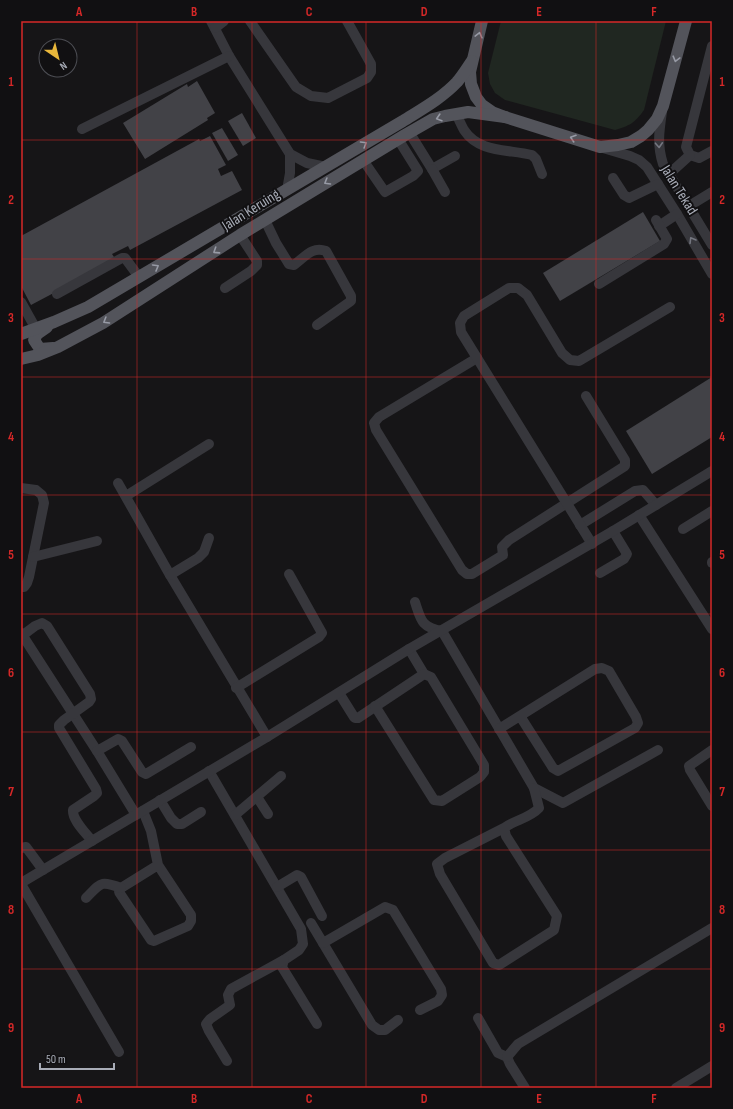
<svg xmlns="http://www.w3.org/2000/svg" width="733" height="1109" font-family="'Sofia Sans Condensed',sans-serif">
  <rect width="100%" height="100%" fill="#161517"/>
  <path fill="#202721" d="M501,21h165l-22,89c-9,13 -15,16 -29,20l-110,-30 -10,-7 -5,-9 -2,-11z"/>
  <g fill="#424247">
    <path d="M197,81l18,32 -8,5 1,2 -63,39 -22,-36 64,-39 1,3z"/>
    <path d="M242,113l14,25 -13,8 -15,-25z"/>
    <path d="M222,128l16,27 -10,6 -16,-28z"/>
    <path d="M210,136l16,29 -8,4 3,7 11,-5 10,19 -112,60 -2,-4 -16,8 4,6 -85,45 -10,-19v-50l178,-97 1,2z"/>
    <path d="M643,212l17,29 -100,60 -17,-28z"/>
    <path d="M712,377v60l-60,37 -26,-43z"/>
  </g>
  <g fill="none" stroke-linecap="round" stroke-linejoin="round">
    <g stroke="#37373c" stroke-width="10">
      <path d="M211,21l18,35 61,98 17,9 19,4"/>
      <path d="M250,21l46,66 15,9 17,2 39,-20 4,-6v-8l-24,-43"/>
      <path d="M215,28l9,-7"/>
      <path d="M712,46l-26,101 4,8 9,3 13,-7"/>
      <path d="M662,112c-3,20 -5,33 1,52l49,81"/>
      <path d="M456,114c3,5 5,11 8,16 15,23 44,19 68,25l4,4 6,15"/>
      <path d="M82,129l147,-73"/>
      <path d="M409,132l23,37 23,-13"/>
      <path d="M603,148l27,8 9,4 8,7 30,47 35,60"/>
      <path d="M363,160l22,32 28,-16 5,-5 -20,-32"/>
      <path d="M432,169l13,23"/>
      <path d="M669,174l21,-19"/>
      <path d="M613,178l11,17 5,3 29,-14"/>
      <path d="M287,190l3,-17v-19"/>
      <path d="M689,206l23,-14"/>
      <path d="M265,220l11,23 13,21 5,1c11,-8 18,-19 32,-14l25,45v5l-34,24"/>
      <path d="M659,226l18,-12"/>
      <path d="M599,284l65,-40 3,-5 -11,-19"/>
      <path d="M225,288l26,-17 6,-6v-4l-17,-26"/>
      <path d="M57,294l65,-36h3l14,19"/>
      <path d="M21,302l15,27"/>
      <path d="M477,358l-98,59 -5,6 2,7 86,140 5,4h5l31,-19 -1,-8 7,-7 116,-74v-6l-39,-64"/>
      <path d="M118,483l52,92 97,162"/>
      <path d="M21,488l15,2 6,5 2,8 -15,74 -2,6 -3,4h-3"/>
      <path d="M126,496l83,-52"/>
      <path d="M639,515l73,114"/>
      <path d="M580,525l55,-34 8,-1 13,15"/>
      <path d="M683,529l29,-18"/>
      <path d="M592,544l-131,-212 -1,-9 4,-7 45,-28h9l9,7 35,58 8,7 9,1 91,-54"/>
      <path d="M33,557l64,-16"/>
      <path d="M712,563v-1"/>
      <path d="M600,573l24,-14 3,-5 -14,-23"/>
      <path d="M170,575l28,-17 6,-6 5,-14"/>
      <path d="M415,602c6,18 6,25 27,29l92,157 29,15 95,-53"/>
      <path d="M21,633l76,118 39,64"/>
      <path d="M23,635l12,-9 7,-3 5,3 43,68 1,5 -2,3 -25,18 -5,5v3l37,61 1,4 -3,3 -21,14c-1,10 13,23 19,31"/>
      <path d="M236,688l83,-51 3,-4 -33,-59"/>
      <path d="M339,693l15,24 1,1h3l66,-44 -15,-25"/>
      <path d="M375,706l59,94 8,1 38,-24 4,-5v-7l-53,-88 -7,-3"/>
      <path d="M499,729l96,-60 7,-1 7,3 27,46 2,6 -3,5 -77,43 -5,-3 -33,-52"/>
      <path d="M712,750l-23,16 1,4 22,36"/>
      <path d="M97,751l21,-12 4,2 20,31 4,2 45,-27"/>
      <path d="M209,771l92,158 2,15 -4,6 -15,10 -2,7 35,57"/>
      <path d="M257,797l11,17"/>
      <path d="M160,800l11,18 6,6h5l19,-12"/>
      <path d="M143,811l8,20 7,34 33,50v6l-3,5 -34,15 -3,-1 -32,-48 2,-4 37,-23"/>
      <path d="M235,815l46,-39"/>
      <path d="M504,828l-59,30 -8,6 3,10 53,89 6,2 55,-35 3,-14 -51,-80 -2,-8c11,-8 26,-10 35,-20l-5,-20"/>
      <path d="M21,848l5,-1 17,23"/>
      <path d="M21,883l246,-146 142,-88 204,-118 99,-60"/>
      <path d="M21,884l98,168"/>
      <path d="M277,887l20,-12 4,2 21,39"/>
      <path d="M86,898c15,-15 14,-18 35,-10"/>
      <path d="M311,923l61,102 7,5h6l13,-10"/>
      <path d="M323,943l62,-36 8,3 48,79 1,6 -4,6 -18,9"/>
      <path d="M478,1018l20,35 9,4 3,7 15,24"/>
      <path d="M507,1057l11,-13 194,-116"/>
      <path d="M227,1061l-18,-30 -3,-7 4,-5 20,-14 -2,-10 3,-6 53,-29"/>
      <path d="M676,1088l36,-22"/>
    </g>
    <g stroke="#53545b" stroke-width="12">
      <path d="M482,21l-12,51 1,12 5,13 6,8 10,7 13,5 95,30 18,-2 13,-3 10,-6 7,-6 9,-11 6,-13 23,-85"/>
      <path d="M47,327l-10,7 -3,6 6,9 13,-1"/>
      <path d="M21,334l33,-12 34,-15 315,-186c19,-12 39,-23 54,-39 6,-7 10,-14 15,-21"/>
      <path d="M21,359l17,-4 20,-8 45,-24 137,-88 165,-100 28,-16 12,-3 23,-4 37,5"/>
    </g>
  </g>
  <defs><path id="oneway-chevron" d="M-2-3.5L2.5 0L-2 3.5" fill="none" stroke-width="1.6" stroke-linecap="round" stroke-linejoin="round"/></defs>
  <g stroke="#979aa5">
    <use href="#oneway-chevron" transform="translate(479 35) rotate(-76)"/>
    <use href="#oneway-chevron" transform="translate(676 59) rotate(105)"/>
    <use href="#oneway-chevron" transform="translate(439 118) rotate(163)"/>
    <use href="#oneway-chevron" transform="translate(573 138) rotate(-162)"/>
    <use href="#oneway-chevron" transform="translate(364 144) rotate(-31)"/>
    <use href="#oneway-chevron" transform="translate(327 182) rotate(149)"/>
    <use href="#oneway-chevron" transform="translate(216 251) rotate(147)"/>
    <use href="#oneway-chevron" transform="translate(156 267) rotate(-30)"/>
    <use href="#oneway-chevron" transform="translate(106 321) rotate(149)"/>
  </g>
  <g stroke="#757780">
    <use href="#oneway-chevron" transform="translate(659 145) rotate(87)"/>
    <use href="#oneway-chevron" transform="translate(692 240) rotate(-121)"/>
  </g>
  <path fill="none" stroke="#d62828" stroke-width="1" stroke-opacity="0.55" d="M137,21v1067M252,21v1067M366,21v1067M481,21v1067M596,21v1067M21,140h691M21,259h691M21,377h691M21,495h691M21,614h691M21,732h691M21,850h691M21,969h691"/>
  <g text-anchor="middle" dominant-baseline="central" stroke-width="4" stroke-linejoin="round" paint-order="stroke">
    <g font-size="15" fill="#a8acb7" stroke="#111012">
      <text transform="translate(679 190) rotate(58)">Jalan Tekad</text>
      <text transform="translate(251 210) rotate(-32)">Jalan Keruing</text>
    </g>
  </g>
  <rect width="733" height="1109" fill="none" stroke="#111012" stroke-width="44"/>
  <g transform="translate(58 58) rotate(145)"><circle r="19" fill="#111012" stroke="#4d4e54"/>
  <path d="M0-3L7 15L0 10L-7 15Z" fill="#e9b73b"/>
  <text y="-6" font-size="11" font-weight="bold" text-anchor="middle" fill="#a8acb7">N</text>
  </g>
  <path d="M40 1063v6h74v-6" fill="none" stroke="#a8acb7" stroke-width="2"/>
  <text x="46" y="1063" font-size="12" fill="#a8acb7" stroke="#111012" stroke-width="3" paint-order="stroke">50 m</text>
  <rect x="22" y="22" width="689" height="1065" fill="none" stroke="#d62828" stroke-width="1.5"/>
  <g font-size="13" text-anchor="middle" font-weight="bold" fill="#d62828">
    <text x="79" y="16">A</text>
    <text x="194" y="16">B</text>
    <text x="309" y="16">C</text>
    <text x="424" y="16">D</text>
    <text x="539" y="16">E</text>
    <text x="654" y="16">F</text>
    <text x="11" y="86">1</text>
    <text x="722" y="86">1</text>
    <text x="11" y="204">2</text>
    <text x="722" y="204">2</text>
    <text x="11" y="322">3</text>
    <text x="722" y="322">3</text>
    <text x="11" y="441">4</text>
    <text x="722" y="441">4</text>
    <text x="11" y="559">5</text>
    <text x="722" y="559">5</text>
    <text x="11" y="677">6</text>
    <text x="722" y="677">6</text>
    <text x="11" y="796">7</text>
    <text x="722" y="796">7</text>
    <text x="11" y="914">8</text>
    <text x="722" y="914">8</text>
    <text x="11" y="1032">9</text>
    <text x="722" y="1032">9</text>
    <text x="79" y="1103">A</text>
    <text x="194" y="1103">B</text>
    <text x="309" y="1103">C</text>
    <text x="424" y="1103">D</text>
    <text x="539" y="1103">E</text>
    <text x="654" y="1103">F</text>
  </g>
</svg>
